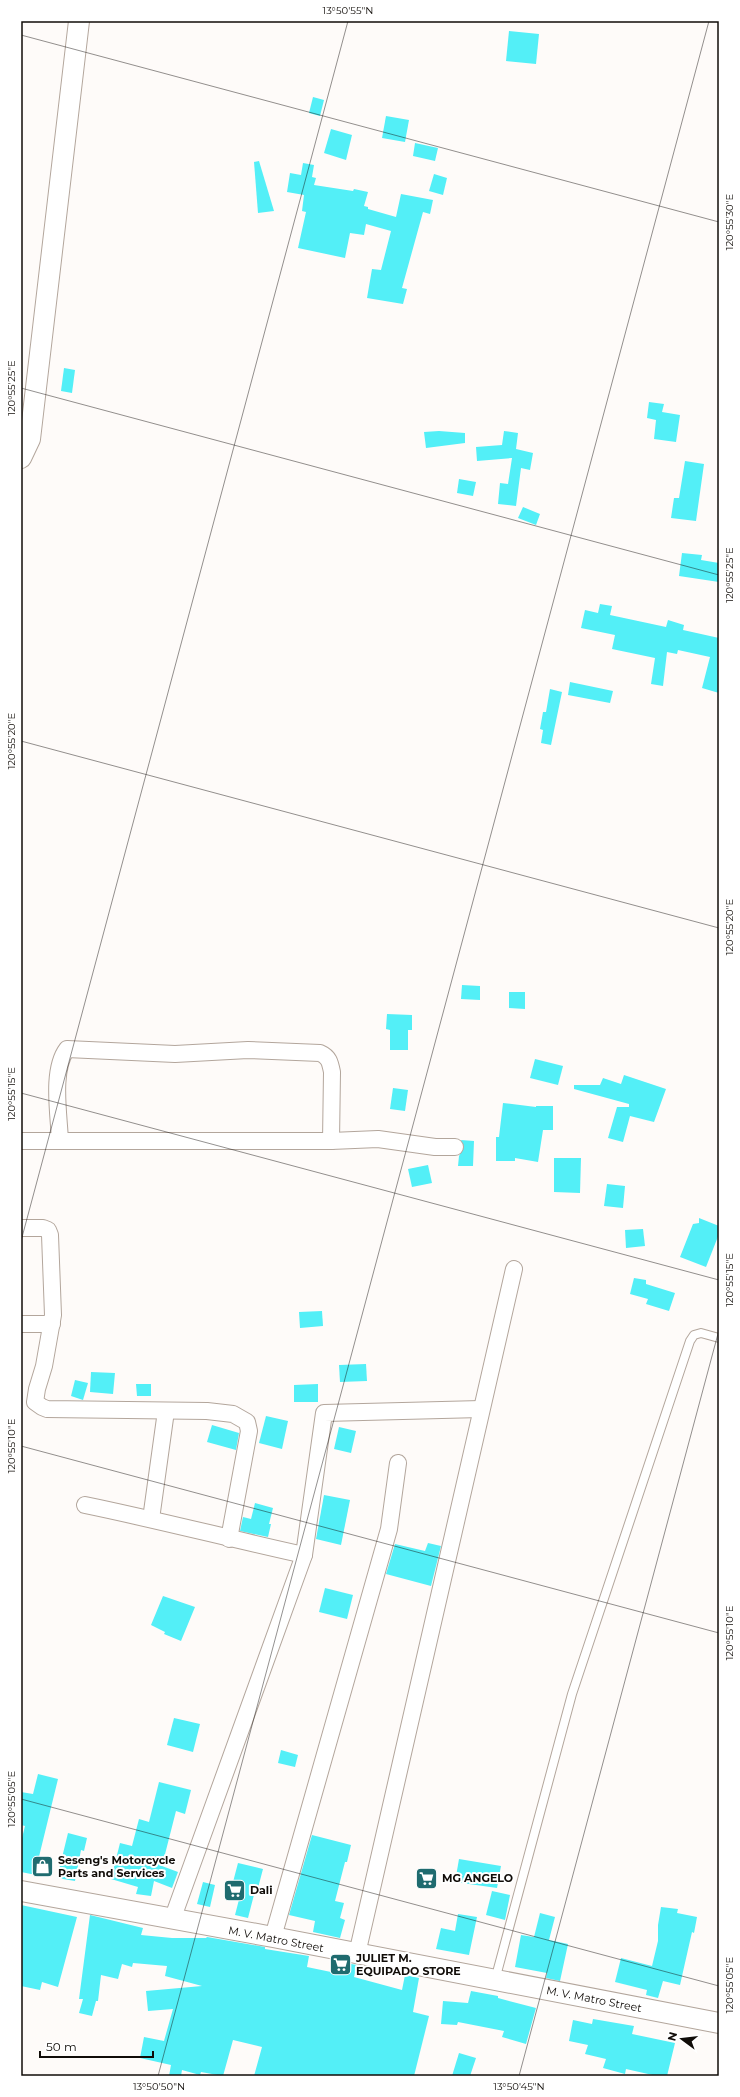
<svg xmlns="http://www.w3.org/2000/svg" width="740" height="2097" font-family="Montserrat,sans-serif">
  <rect width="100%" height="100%" fill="#fefbf9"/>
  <g fill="#53eff7">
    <path d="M509,31l30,3 -3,30 -30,-3z"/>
    <path d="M313,97l11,3 -4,16 -11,-3z"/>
    <path d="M386,116l23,4 -4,22 -23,-4z"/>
    <path d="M331,129l21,6 -6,25 -22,-7z"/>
    <path d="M415,143l23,5 -3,13 -22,-5z"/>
    <path d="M259,161l15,50 -16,2 -4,-51z"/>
    <path d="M303,163l11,2 -2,12 4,1 -2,7 39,6 1,-2 14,3 -4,14 4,1v2l28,8 5,-23 32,6 -3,14 -7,-2 -8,29 -13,47 5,1 -4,15 -36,-6 5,-29 9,1 10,-39 -25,-7 -2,11 -14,-2 -5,25 -47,-10 8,-36 -4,-1 2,-16 -17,-3 3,-19 11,2z"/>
    <path d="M434,174l13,4 -4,17 -14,-4z"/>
    <path d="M64,368l11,2 -3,23 -11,-2z"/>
    <path d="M649,402l15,2 -2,8 18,3 -4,27 -22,-3 2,-19 -9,-2z"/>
    <path d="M439,431l26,2v10l-39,5 -2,-16z"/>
    <path d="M504,431l14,2 -2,16 17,4 -3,17 -9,-2 -5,38 -18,-2 2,-21 8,1 4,-26 -35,3 -1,-14 26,-2z"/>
    <path d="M685,461l19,3 -8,57 -25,-3 3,-20h5z"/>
    <path d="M459,479l17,3 -3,14 -16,-3z"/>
    <path d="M523,507l17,7 -4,11 -18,-7z"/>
    <path d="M682,553l20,2 -1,5 18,3v19l-40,-6z"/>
    <path d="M600,604l12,2 -2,9 56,12 2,-7 16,5 -1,5 36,8v55l-17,-5 8,-31 -32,-7 -1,4 -10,-2 -4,34 -12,-2 4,-26 -43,-9 3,-14 -34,-7 4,-18 13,3z"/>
    <path d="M570,682l43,9 -3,12 -42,-8z"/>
    <path d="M550,689l12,3 -11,53 -10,-2 2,-13 -3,-1 3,-17h3z"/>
    <path d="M462,985l18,1v14l-19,-1z"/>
    <path d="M509,992h16v17l-16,-1z"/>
    <path d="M387,1014l25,1v15h-4v20h-18v-20l-4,-1z"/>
    <path d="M535,1059l28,7 -5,19 -28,-7z"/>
    <path d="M624,1075l42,14 -12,33 -24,-6 -7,26 -15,-4 9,-31h12v-3l-55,-15v-4h26l3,-7 18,6z"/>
    <path d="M393,1088l15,2 -3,21 -15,-2z"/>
    <path d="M503,1103l33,4v-1h17v24h-10l-5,32 -23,-4v3h-19v-24h3z"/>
    <path d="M461,1140l13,1 -1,25h-15l1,-10 5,-9z"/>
    <path d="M554,1158h27l-1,35 -26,-1z"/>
    <path d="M428,1165l4,18 -20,4 -4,-18z"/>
    <path d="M607,1184l18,2 -2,22 -19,-2z"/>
    <path d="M699,1218l20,8v8l-13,33 -26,-10 13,-33 6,-1z"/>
    <path d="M643,1229l2,17 -19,2 -1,-18z"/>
    <path d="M634,1278l12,2v4l29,9 -6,18 -23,-7 2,-5 -18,-5z"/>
    <path d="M322,1311l1,15 -23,2 -1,-16z"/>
    <path d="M366,1364l1,17 -27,1 -1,-17z"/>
    <path d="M91,1372l24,1 -2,21 -23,-2z"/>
    <path d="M75,1380l13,3 -5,17 -12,-4z"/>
    <path d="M136,1384h15v12h-14z"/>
    <path d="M318,1384v18h-24v-17z"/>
    <path d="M266,1416l22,5 -6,28 -23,-6z"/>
    <path d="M212,1425l27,8 -3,17 -29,-8z"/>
    <path d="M339,1427l17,4 -5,22 -17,-4z"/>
    <path d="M324,1495l26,5 -9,45 -25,-6z"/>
    <path d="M255,1503l18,5 -4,16h2l-3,13 -28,-6 3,-14 8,2z"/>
    <path d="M428,1543l13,3 -10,40 -45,-12 9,-30 30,7z"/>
    <path d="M325,1588l28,7 -6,24 -28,-7z"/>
    <path d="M163,1596l32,11 -14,34 -17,-7 1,-2 -14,-7z"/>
    <path d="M174,1718l26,6 -7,28 -26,-7z"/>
    <path d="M281,1750l17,5 -3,12 -17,-4z"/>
    <path d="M38,1774l20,5 -23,94 -4,1 -10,-2v-30l4,-16 -4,-1v-33l12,2z"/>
    <path d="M159,1782l32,8 -6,24 -9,-3 -14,55 16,6 -6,16 -18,-7 -3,15 -15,-2 2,-7 -27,-8 9,-36 12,3 7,-27 10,3z"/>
    <path d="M68,1833l19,5 -3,13 -3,-1 -6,31 -18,-3z"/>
    <path d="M312,1835l39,10 -4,17h-2l-10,39 9,2 -4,15 5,2 -5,18 -27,-6 2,-11 -26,-6z"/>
    <path d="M459,1859l42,7 -4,22 -42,-6z"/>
    <path d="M238,1863l25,6 -5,19 -2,-1 -8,31 -13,-3 8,-31 -10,-2z"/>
    <path d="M203,1882l12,3 -5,22 -13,-3z"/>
    <path d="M492,1891l18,4 -5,25 -19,-5z"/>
    <path d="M21,1905l56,12 -19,70 -16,-5 -2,8 -19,-4z"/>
    <path d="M661,1907l17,2 -1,4 20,4 -3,16 -2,-1 -12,53 -17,-4 -5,17 -12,-3 1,-5 -32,-8 6,-24 31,8 6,-25v-16z"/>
    <path d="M540,1913l15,4 -6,23 19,4 -8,37 -14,-3 1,-5 -32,-6 6,-32 13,2z"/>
    <path d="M458,1914l19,3 -8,38 -33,-6 5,-21 14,3z"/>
    <path d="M90,1915l53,13 -2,7 31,3h34l1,-1 58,10v2l44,7 -2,11 24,5 3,-11 23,4 -3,12 48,13 3,-15 14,3 -6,34 16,4 -15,60h-160l8,-29 -29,-7 -10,36 -22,-4 -1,3 -18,-5 -1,6h-12l2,-11 -31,-7 4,-21 20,4 9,-32 -25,2 -2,-20 56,-5 -37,-10 2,-10 -34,-3 -1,4 -10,-3 -4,15 -17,-4 -3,26h-2l-4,15 -13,-3 4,-14h-4z"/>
    <path d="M471,1991l27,5v2l38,10 -10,36 -24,-7 2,-6 -46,-9 -1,3 -16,-1 2,-23 25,2z"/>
    <path d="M593,2019l41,7 -2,8 43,9 -8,33h-10l-31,-7 -1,5 -22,-6 3,-9 -21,-5 3,-9 -19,-4 4,-21 19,4z"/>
    <path d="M459,2053l17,5 -6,18h-18z"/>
  </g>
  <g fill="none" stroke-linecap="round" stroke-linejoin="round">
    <defs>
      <path id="service" d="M495,1980l77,-286 118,-353 4,-6 7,-2 18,5"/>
      <g id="minor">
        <path d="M21,1141h310l47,-2 57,8h20"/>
        <path d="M60,1141c-1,-26 -9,-71 7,-92l108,5 73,-4 72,3c9,4 10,9 12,19l-1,69"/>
        <path d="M21,1228h22l5,2 2,5 3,80 -9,51 -7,23 -2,13 7,5 5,2 160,2 26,3 14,8 2,9 -20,108"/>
        <path d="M21,1324h31"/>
        <path d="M85,1505c73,15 146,34 219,50"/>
        <path d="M151,1519l15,-108"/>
        <path d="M172,1920l132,-365 20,-142 157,-4"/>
        <path d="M273,1937l116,-408 9,-66"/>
        <path d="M357,1954l157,-685"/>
      </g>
      <g id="tertiary">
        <path d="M21,458l9,-19 49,-418"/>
        <path d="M21,1891l252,46 446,86"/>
      </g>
    </defs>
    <use href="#service" stroke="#b3a69c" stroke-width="10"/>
    <use href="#minor" stroke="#b3a69c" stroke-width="18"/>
    <use href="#tertiary" stroke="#b3a69c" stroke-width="22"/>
    <use href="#service" stroke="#fff" stroke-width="8"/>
    <use href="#minor" stroke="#fff" stroke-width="16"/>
    <use href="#tertiary" stroke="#fff" stroke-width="20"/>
  </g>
  <path fill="none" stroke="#100c08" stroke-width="1" stroke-opacity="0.45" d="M21,35l698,187M21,388l698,187M21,741l698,187M21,1093l698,187M21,1241l327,-1220M21,1446l698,187M21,1799l698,187M158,2076l551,-2055M519,2076l200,-746"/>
  <defs>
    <symbol id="shop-square" viewBox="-11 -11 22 22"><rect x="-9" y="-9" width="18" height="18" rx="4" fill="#1f6b6f" stroke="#fff"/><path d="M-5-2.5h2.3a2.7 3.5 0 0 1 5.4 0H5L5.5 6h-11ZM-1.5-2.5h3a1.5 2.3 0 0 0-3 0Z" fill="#fff"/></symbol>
    <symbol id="supermarket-square" viewBox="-11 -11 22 22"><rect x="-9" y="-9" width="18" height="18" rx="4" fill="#1f6b6f" stroke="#fff"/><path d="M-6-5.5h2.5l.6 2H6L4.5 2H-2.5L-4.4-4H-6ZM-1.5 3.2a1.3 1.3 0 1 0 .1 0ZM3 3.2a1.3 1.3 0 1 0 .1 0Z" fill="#fff"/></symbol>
  </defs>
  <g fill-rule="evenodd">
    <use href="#shop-square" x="30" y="1854" width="25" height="25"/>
    <use href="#supermarket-square" x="414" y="1866" width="25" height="25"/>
    <use href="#supermarket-square" x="222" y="1878" width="25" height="25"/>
    <use href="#supermarket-square" x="328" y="1952" width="25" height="25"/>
  </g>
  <g text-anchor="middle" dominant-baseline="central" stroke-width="4" stroke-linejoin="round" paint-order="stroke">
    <g font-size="11" font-weight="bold" fill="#100c08" stroke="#fff" text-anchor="start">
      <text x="58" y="1860">Seseng's Motorcycle<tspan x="58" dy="13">Parts and Services</tspan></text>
      <text x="442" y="1878">MG ANGELO</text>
      <text x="250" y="1890">Dali</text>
      <text x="356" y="1958">JULIET M.<tspan x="356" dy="13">EQUIPADO STORE</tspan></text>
    </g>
    <g font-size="11" fill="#100c08" stroke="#fff">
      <text transform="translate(276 1939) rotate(11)">M. V. Matro Street</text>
      <text transform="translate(594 1999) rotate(11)">M. V. Matro Street</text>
    </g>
  </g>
  <rect width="740" height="2097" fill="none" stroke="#ffffff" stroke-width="44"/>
  <g transform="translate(682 2039) rotate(285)" stroke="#ffffff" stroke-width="3" paint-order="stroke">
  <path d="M0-3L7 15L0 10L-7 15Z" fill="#100c08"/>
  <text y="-6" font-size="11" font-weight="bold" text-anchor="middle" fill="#100c08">N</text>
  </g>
  <path d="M40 2051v6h113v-6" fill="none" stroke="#100c08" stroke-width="2"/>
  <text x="46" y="2051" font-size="12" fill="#100c08" stroke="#ffffff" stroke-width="3" paint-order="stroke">50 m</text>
  <rect x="22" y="22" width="696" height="2053" fill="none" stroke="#100c08" stroke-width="1.5"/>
  <g font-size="10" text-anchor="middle" fill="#100c08">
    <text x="348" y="14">13°50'55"N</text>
    <text transform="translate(729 222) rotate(-90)" y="4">120°55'30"E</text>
    <text transform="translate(11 388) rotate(-90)" y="4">120°55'25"E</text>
    <text transform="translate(729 575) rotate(-90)" y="4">120°55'25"E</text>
    <text transform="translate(11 741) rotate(-90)" y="4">120°55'20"E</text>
    <text transform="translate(729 927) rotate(-90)" y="4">120°55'20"E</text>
    <text transform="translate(11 1094) rotate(-90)" y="4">120°55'15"E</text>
    <text transform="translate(729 1280) rotate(-90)" y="4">120°55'15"E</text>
    <text transform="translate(11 1446) rotate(-90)" y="4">120°55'10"E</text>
    <text transform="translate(729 1633) rotate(-90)" y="4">120°55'10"E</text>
    <text transform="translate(11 1799) rotate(-90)" y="4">120°55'05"E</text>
    <text transform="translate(729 1985) rotate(-90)" y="4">120°55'05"E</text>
    <text x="159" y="2090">13°50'50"N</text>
    <text x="519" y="2090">13°50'45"N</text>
  </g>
</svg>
